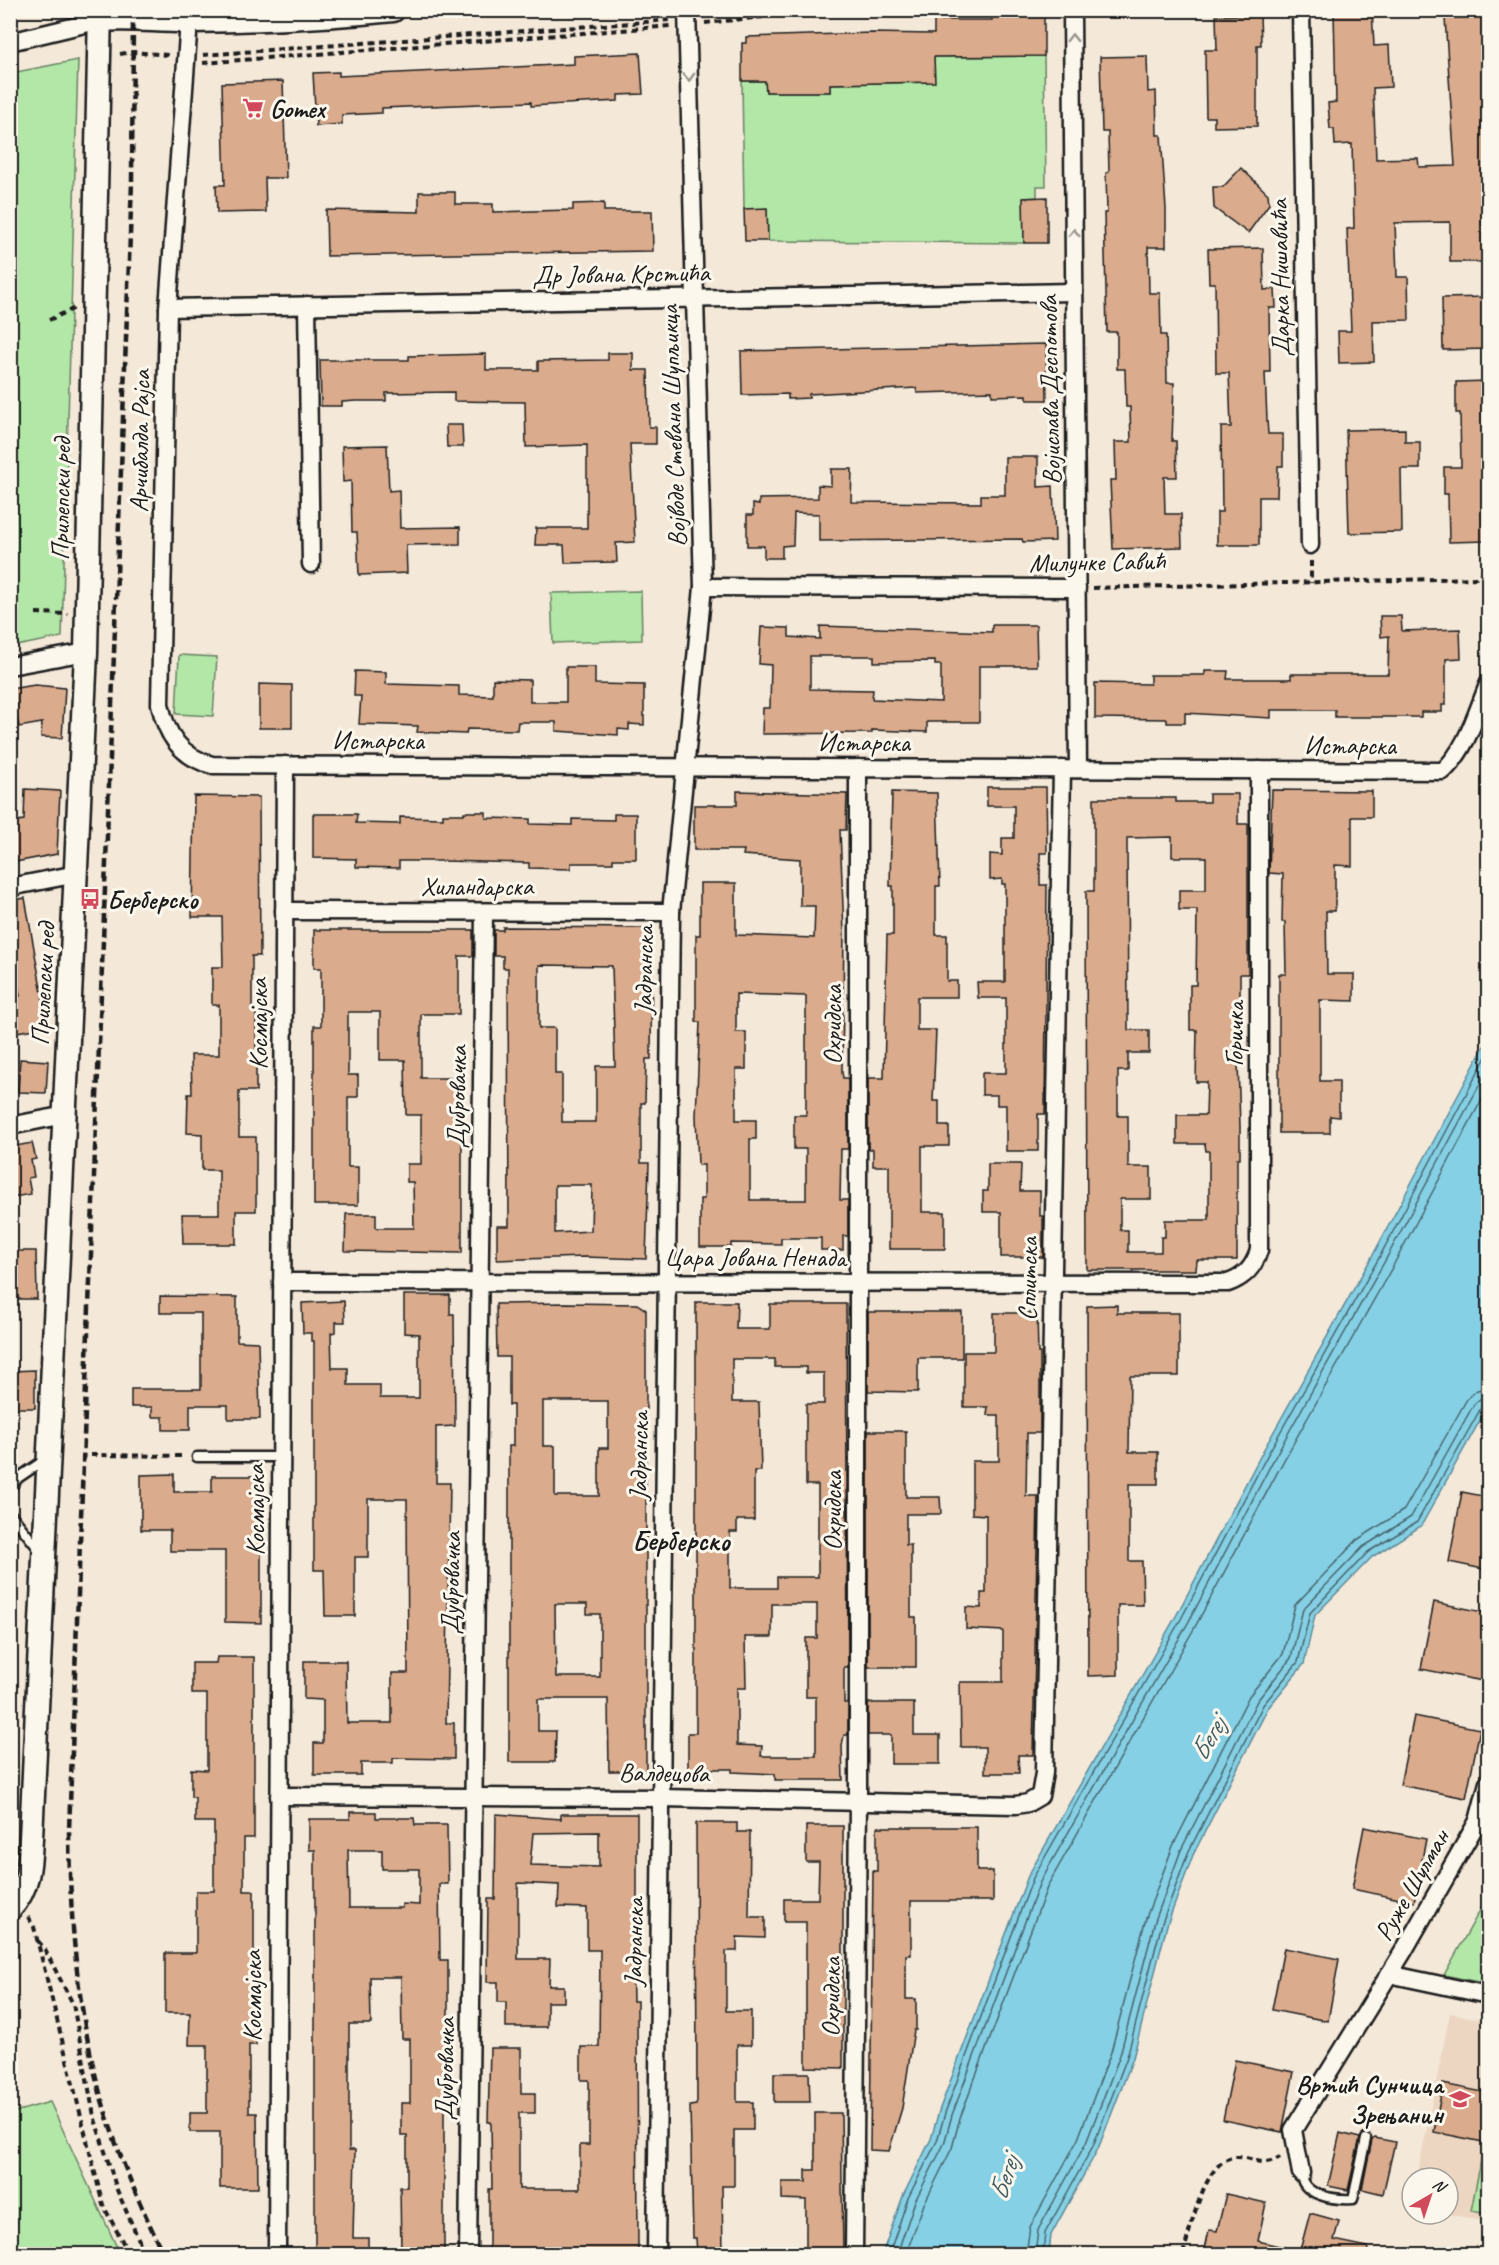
<svg xmlns="http://www.w3.org/2000/svg" width="1499" height="2265" font-family="Caveat,sans-serif">
  <rect width="100%" height="100%" fill="#f4e8d9"/>
  <filter id="ink" filterUnits="userSpaceOnUse"><feTurbulence type="fractalNoise" baseFrequency=".0167" numOctaves="2"/><feDisplacementMap in="SourceGraphic" scale="12" xChannelSelector="R" yChannelSelector="G"/><feConvolveMatrix kernelMatrix="1 2 1 2 8 2 1 2 1" color-interpolation-filters="sRGB"/></filter>
  <g filter="url(#ink)">
    <path fill="#ecd6c2" d="M1450,2013l38,8v201l-40,-8v-36h-31z"/>
    <g fill="#b2e7a8" stroke="#678262" stroke-width="1.5">
      <path d="M1044,56l2,130h-9v11l-13,1v45l-256,-2 -1,-32h-23l-2,-128h23l1,11h64v-8l104,-2v-25z"/>
      <path d="M78,60l-16,577 -51,10v-574z"/>
      <path d="M641,591l1,49 -89,3 -2,-50z"/>
      <path d="M179,655l38,2 -4,59 -37,-2z"/>
      <path d="M1488,1896v88l-44,-9z"/>
      <path d="M50,2102l70,152h-109v-141z"/>
      <path d="M1483,2150l5,1v63l-17,-3z"/>
    </g>
    <path fill="#85d0e5" stroke="#5b8895" stroke-width="1.5" d="M1488,1039v367l-67,120 -49,31 -57,58 -11,49 -36,44 -75,147 -26,70 -34,133 -35,91 -47,86 -2,19h-167l21,-58 28,-57 8,-28 89,-235 148,-260 88,-167 110,-196z"/>
    <g fill="none" stroke-linecap="round" stroke-linejoin="round">
      <g stroke="#46646c" stroke-width="1.5">
        <path d="M889,2254l19,-56 29,-57 8,-28 88,-235 148,-259 88,-167 111,-196 108,-203"/>
        <path d="M897,2254l18,-53 29,-57 8,-29 88,-233 148,-259 88,-168 110,-196 102,-190"/>
        <path d="M906,2254l18,-50 28,-56 8,-30 88,-233 147,-258 89,-167 110,-196 94,-176"/>
        <path d="M1026,2254l4,-27 48,-88 33,-87 35,-134 27,-72 76,-150 34,-42 12,-49 62,-65 47,-30 63,-111 10,-9 11,-2"/>
        <path d="M1035,2254l3,-24 48,-87 34,-88 35,-134 26,-71 76,-149 34,-43 12,-49 60,-62 48,-30 63,-113 7,-6 7,-1"/>
        <path d="M1043,2254l2,-21 48,-87 34,-89 35,-134 26,-70 75,-148 35,-43 12,-49 58,-61 49,-30 64,-114 7,-4"/>
      </g>
    </g>
    <g fill="#daab8c" stroke="#1c1c1c" stroke-width="1.5" fill-rule="evenodd">
      <path d="M1372,10l2,36 15,-1 2,42 -18,1 3,71 42,-1 1,9 36,-1 -10,-148 43,-1v183h-5v34h5v28h-38v-40l-55,1 2,54h11l1,43 -36,1 1,41 -35,1 -1,-32h13l-4,-102 7,-1 -2,-84 -17,1 -1,-16h-4l-2,-26 8,-1 -2,-90z"/>
      <path d="M1260,15l1,30h-4v81l-43,1v-10h-8l-1,-67h12l-1,-34z"/>
      <path d="M992,16h52v40l-110,1 1,25 -105,2v8h-64l-1,-11h-23v-38h4v-6l125,-4 63,1v-14h58z"/>
      <path d="M640,53l3,41 -25,1v6l-87,5v-4l-149,6v5l-40,2v9l-26,2 -3,-53 26,-1v4l235,-12v-8z"/>
      <path d="M1147,56l1,36 8,-1 1,44h4l5,74v38h-18l1,46h11l1,42h5l1,48h7l-2,58h4l1,36h-13l1,37h16l1,33 -69,2 -3,-69h6l-1,-38h16l-1,-35h-4l-1,-38h-8v-37h-10l-3,-119h3l-1,-40 3,-1 -1,-40h-6l-2,-75z"/>
      <path d="M283,81l3,97h-21l1,34 -49,1 -1,-28h9l-3,-102z"/>
      <path d="M1241,168l27,26 1,10 -21,29 -34,-25 -1,-21h10z"/>
      <path d="M419,192h36v12h38v8l80,-2v-6l31,-1v8h48l1,40 -326,5 -1,-46 93,2z"/>
      <path d="M1047,197v46h-23l-1,-45z"/>
      <path d="M767,208l1,33h-23l-1,-32z"/>
      <path d="M1263,248l1,42 11,-1 1,19h-7l1,64h-5l2,48 1,14h15v32h-5l-1,31h-18v48h-42v-33h5l-1,-85h10l-2,-54h-13l-1,-90h-6l-1,-34z"/>
      <path d="M1488,297v52l-45,1 -1,-52z"/>
      <path d="M1046,344l1,56h-20v-5l-35,1v-5l-75,2 -1,-5 -107,6v4l-21,1v-5l-46,1 -1,-44z"/>
      <path d="M608,353h25v17h15l1,57h7v17h-26l5,98 -19,1 1,19 -52,1 -1,-18h-29l1,-17h51v-83l-61,2 -1,-45 -71,-1v-9l-68,1v8h-30l-14,1v4h-21l-1,-46h89v-4l77,-2v16h52v-9l70,-1z"/>
      <path d="M1488,381v160l-39,1 -1,-48h-4v-27h17l-1,-54h-4v-31z"/>
      <path d="M446,425h16l1,22h-16z"/>
      <path d="M1405,429v13h15v27h-19l1,63 -53,1 -3,-103z"/>
      <path d="M387,445l2,46 10,-1 1,38 60,-1v17l-54,1 1,28 -48,2 -2,-43h-5l-1,-51 -8,1 -1,-36z"/>
      <path d="M1005,457h33v30l15,-1 2,55 -32,1 -1,-3 -203,2v-27l-25,-1 -1,32 -11,1v12h-18v-12h-17v-31h6v-11l6,1v-6l59,-1v-13l13,1v-17h21l-1,33 130,1v-8h24z"/>
      <path d="M1380,616h21l1,15 58,-2 1,29 -15,1v46h-4v7h-21v5h-86v-7h-64v8l-86,-5v10h-18v-4l-72,-1v-35l55,1v-9h55v-4h23l-1,8h64v-5h97l1,-38 -8,1z"/>
      <path d="M992,625h44l1,41h-58v56h-52v10l-55,-2v3l-110,1 1,-26h7l1,-43 -12,-1 2,-37 28,1v9l31,2v-13l172,6zM810,656h64v6l61,-1v4h6v37l-69,-3 1,-9 -63,-1z"/>
      <path d="M566,667h29v17l49,1v40l-15,-1v6l-11,-1v6l-62,-4v-9h-38l-1,8 -50,-1 -1,5 -49,-2 1,-6 -59,-2 2,-28h-7l1,-25 31,1v12l73,2v9l34,1v-17l37,1v22h36z"/>
      <path d="M259,684l33,1v43h-33z"/>
      <path d="M35,685l30,3 -3,50 -21,-1 1,-14 -23,4 -2,-10h-4l-3,-28z"/>
      <path d="M987,787h59l1,66h-7v32h7l-2,229h-7v37h-32v-46h-9v-10h-15v-22h24v-75h-28l-1,-16h28v-98h-3v-5l-12,1v-26l12,1v-17h12v-32h-27z"/>
      <path d="M25,789l35,2 -3,63 -47,9v-41l14,-2z"/>
      <path d="M1272,790l100,1v26h-20v49l-17,-1v46h-9l1,63h27v27l-34,-1v81h19v36l-9,-1v17h-51v-159h7l-1,-52h-3l1,-48 -14,-1z"/>
      <path d="M737,791l110,3 -1,36h-6l4,103 -2,139 1,6h5v71h-7l-1,51h8v36h-5v14h-22v-12h-40v6l-50,-1v4h-31v-48h4v-34h-6l-2,-49 4,-94h-4v-87h4v-52h36v52l78,3 1,-32h-15v-47l-57,-4 1,-5h-50v-45h43zM736,994l70,2v119h-12v34h12v51h-56v-61h6v-19h-20v-51h10v-37h-10z"/>
      <path d="M892,792l45,1 3,93h-4v49h11v46h10v16h-40v33h19l-3,71h6v25h10v20h-27v66h23v37h-56v-83h-16v-17h-5v-71h16l3,-143h6v-49h-3z"/>
      <path d="M1209,794h29v30h10v150h-8v56h-3l3,97v31h-3v102h-40l-1,10h-109l-1,-379h8v-93h82v4h33zM1172,837v20h34v33h-27v20h18l-1,75h-6v45h7l-1,52h11l-1,33h-29v29h28l1,7h3v69h-44v17h-4v15h-33v-22h-8v-31h31v-32h-23v-51h-10v-45h10v-18h21v-23h-21l-1,-192z"/>
      <path d="M194,796l65,1 1,159h-8v53h4v82h-17v46h17v74h-20v33h-53l-1,-30h37v-44h-17v-36l-15,-1 1,-39h4l-1,-39h28v-50h-7v-38h11l-1,-50h-30z"/>
      <path d="M464,812h22v6l44,1v5l42,1v-6l42,1v-6h22v45h-23v4h-42v6l-42,-1v-5l-87,-2h-43v7l-43,-1v-8l-43,-1v-44h44l-1,9 44,1v-7l43,1v-4h21z"/>
      <path d="M25,898l23,129 -38,6v-36l10,-1 -7,-43 -3,1v-53z"/>
      <path d="M503,927l149,1 -1,131h-5l-1,44h-4v60h8l-3,96 -62,-2 -87,3v-34h12l-1,-258h-5v-12h-9v-26h9zM539,965l73,1 3,100h-19v56h-34v-48h-7v-46h-16zM555,1185h37l-1,46 -36,2z"/>
      <path d="M314,930h159v26h-14v58h-38v64h41v175l-117,-2 1,-37h30v14h38l-1,-46h-6v-18h14v-49h-15l-1,-55h-25v-48h-32v63h10v22h-10v70h10v38h-44v-179h7v-58h-7z"/>
      <path d="M20,1059l28,2 -2,32 -28,-1z"/>
      <path d="M32,1143l4,16 -5,1 3,17 -6,1 3,16 -17,3 -4,-18v-32z"/>
      <path d="M988,1164h33l-1,27h20v25h3v41h-42v-45h-18v-21h5z"/>
      <path d="M10,1251h26l1,48h-27z"/>
      <path d="M404,1295h46v19h4l1,112 -19,1v56h14l-4,240h8v36l-61,-1v5h-32v12h-47v-32h9v-43l-19,-1v-38h42l1,62h45v-50h16l-1,-174h-39v58h-13v59h-30l-1,-46h-10v-229h-3v-8h-8l-1,-30 42,-2 1,21h-9v10l-5,1 1,35h16v17h32v13h39v-64l-15,-1z"/>
      <path d="M160,1296l77,1v44l21,1 2,77h-32v-14h-38v25h-27v-13h-11v-10h-21v-18h70v-76h-41z"/>
      <path d="M696,1302h41l-1,27h34v-25h76l2,363h-4v36h4v32h-4l-2,10 1,35h-68v-6l-43,-2v-3h-44v-36h8zM732,1359h43v8h31v6h18v31h-18v81h12v92h-41v11h-47v-56h7v-12h17v-49h7l-2,-69h-27zM772,1604h45v34h-11v59h10v59h-55l1,-10 -25,-1v-57h9l-1,-51h27z"/>
      <path d="M566,1303l71,1 9,6v461h-37l-1,-72h-70v32h18l-1,31h-46v-316h4v-41h-4v-48h-12l-1,-53zM543,1401h65v47h-9v48h-44v-50h-12zM555,1604h32v10h13v63h-44z"/>
      <path d="M1117,1305v8h62v63h-49l-1,76h29v32h-29v77h13l1,44h-25v70l-30,1 -1,-370z"/>
      <path d="M868,1312h94v46h-44v34l-50,-1z"/>
      <path d="M994,1313h43l1,40h2v80h-13l-1,63h12l-5,259h-15l1,18h-34v-26h-24l-1,-65h43v-51l-37,-2v-22l15,1v-15h5v-78l-14,-1v-53h27v-46h-12l1,-8h-24v-55h30z"/>
      <path d="M35,1370v38h-25v-37z"/>
      <path d="M868,1431h38v66h34l1,17h-35v31h5v72h5v50h-48z"/>
      <path d="M174,1474v18h38v-16h49v147l-36,-1v-71h-55v-21h-29v-55z"/>
      <path d="M1462,1492l26,5v73l-39,-8z"/>
      <path d="M1434,1602l54,11v69l-67,-13z"/>
      <path d="M217,1657h37v181h-10v53h10v63h4l-2,91h-7v68h8l1,75h-38v-56h-30v-19h17v-68h-18l1,-32h-25v-60h31v-62h18v-69h-19v-25h-4v-28l16,1v-76h-15v-31h24z"/>
      <path d="M868,1703h46v32h26v29h-49v-29h-23z"/>
      <path d="M1414,1716l66,13 -14,69 -66,-13z"/>
      <path d="M350,1812h26v6h38l1,7h32l1,59h-9l1,76h8v80h-4v214l-43,-1 -1,-66h7v-52h-6v-32h9v-64h-8l-1,-62h-31l1,47h-22v126h6l-2,88h15v16h-53v-404h-6v-31h41zM348,1850h34v19h37v36l-17,-1v4h-53z"/>
      <path d="M496,1814l65,5v-5h76v136h-5l1,51h4l1,253h-75l-18,-1v-4h-32v5h-24v-65h3l-1,-67h-3l2,-74h31v45h14v20h-16v76h61v-44h9v-65h-8v-33h18l1,-97h-13v-42l-29,-1 1,-22 -41,-2v76h32l-1,27h15v16h-17v25h-41v-25h-8v-20h-11l1,-83h7zM599,1832v35l-69,-2 3,-32z"/>
      <path d="M696,1823h41v9h13l-1,85h16v21l-28,-1v14h-11v60h25v34h-14v57h16v28h-19v56h-12l1,68h-26l-1,-16h-3l-3,-132 6,-1 1,-3z"/>
      <path d="M806,1826h37v242l-37,-1v-145h-22v-23h34l1,-37h-13z"/>
      <path d="M877,1827h100v44h16v30h-82v54h-5v44h10v31h-2l-12,78 -13,43 -19,-1 3,-279h4z"/>
      <path d="M1364,1827l62,12 -12,63 -62,-13z"/>
      <path d="M1284,1948l55,11 -11,62 -56,-11z"/>
      <path d="M1235,2060l59,12 -12,60 -59,-12z"/>
      <path d="M774,2073h35l1,29h-36z"/>
      <path d="M1443,2084l45,9v50l-54,-11z"/>
      <path d="M815,2113h26l2,138h-37v-51l-24,-1v-17h24v-12h9z"/>
      <path d="M1340,2133l20,5 -12,52 -20,-4z"/>
      <path d="M1375,2138l20,4 -12,52 -21,-5 10,-49z"/>
      <path d="M1226,2194l40,9 -8,38 30,7 -1,6h-83l5,-24 8,1z"/>
      <path d="M1310,2213l29,8 -5,19 34,7 -1,7h-68z"/>
    </g>
    <g fill="none" stroke-linecap="round" stroke-linejoin="round">
      <defs>
        <g id="lane">
          <path d="M197,1457h84"/>
          <path d="M10,1489l8,-11 28,-19"/>
          <path d="M10,1513l31,39"/>
          <path d="M1301,2173c0,23 34,27 52,26l13,-60"/>
        </g>
        <g id="street">
          <path d="M1072,10l6,759"/>
          <path d="M1301,10l9,535"/>
          <path d="M189,21l-21,287 -8,396c6,30 20,53 52,61l1231,6c24,-22 33,-57 45,-86"/>
          <path d="M10,42l91,-22"/>
          <path d="M307,305l4,259"/>
          <path d="M168,308l906,-16"/>
          <path d="M703,587l374,1"/>
          <path d="M10,666l76,-14"/>
          <path d="M10,887l67,-13"/>
          <path d="M284,911l387,1"/>
          <path d="M10,1126l55,-11"/>
          <path d="M282,1282l946,1c17,-6 26,-16 31,-33v-480"/>
          <path d="M279,1796l382,2 355,7 12,-2 12,-7 4,-23 18,-1004"/>
          <path d="M1488,1823l-10,-2 10,-38"/>
          <path d="M1389,1974l99,21"/>
          <path d="M1301,2173l-8,-43 110,-178 75,-131"/>
          <path d="M277,2254l8,-1489"/>
          <path d="M468,2254l16,-1342"/>
          <path d="M656,2254l15,-1342 32,-325 -16,-577"/>
          <path d="M854,2254l4,-452v-1034"/>
        </g>
        <g id="secondary">
          <path d="M101,20c30,-3 60,2 91,1 67,-1 134,-4 201,-11"/>
          <path d="M10,1909c19,-20 20,-45 21,-71l55,-1186 14,-642"/>
        </g>
      </defs>
      <use href="#lane" stroke="#1c1c1c" stroke-width="13"/>
      <use href="#street" stroke="#1c1c1c" stroke-width="21"/>
      <use href="#secondary" stroke="#1c1c1c" stroke-width="27"/>
      <g stroke="#1c1c1c" stroke-width="4" stroke-dasharray="6 4.5" stroke-linecap="butt">
        <path d="M703,17l65,-7"/>
        <path d="M705,23l125,-13"/>
        <path d="M120,54l13,-2 36,3"/>
        <path d="M203,55l468,-35"/>
        <path d="M203,63l468,-37"/>
        <path d="M49,320l26,-12"/>
        <path d="M1311,561v22"/>
        <path d="M1093,588l383,-10 12,-9"/>
        <path d="M36,613l32,1"/>
        <path d="M91,1455l93,1"/>
        <path d="M28,1917l6,10 69,278 26,49"/>
        <path d="M38,1941l6,7 29,56 21,112 23,74 28,64"/>
        <path d="M1183,2254c8,-25 21,-95 52,-97 20,-1 24,12 45,0"/>
      </g>
      <use href="#lane" stroke="#fbf7ec" stroke-width="8"/>
      <use href="#street" stroke="#fbf7ec" stroke-width="16"/>
      <use href="#secondary" stroke="#fbf7ec" stroke-width="22"/>
      <path stroke="#1c1c1c" stroke-width="4.5" stroke-dasharray="9 4.5" stroke-linecap="butt" d="M133,10l-1,172 -63,1648c1,101 10,206 43,302 14,42 33,82 51,122"/>
    </g>
    <defs><path id="oneway-chevron" d="M-2-3.5L2.5 0L-2 3.5" fill="none" stroke-width="1.6" stroke-linecap="round" stroke-linejoin="round" transform="scale(1.5)"/></defs>
    <g stroke="#97948e">
      <use href="#oneway-chevron" transform="translate(1072 38) rotate(-90)"/>
      <use href="#oneway-chevron" transform="translate(689 77) rotate(88)"/>
      <use href="#oneway-chevron" transform="translate(1074 233) rotate(-90)"/>
    </g>
  </g>
  <defs>
    <symbol id="supermarket-bare" viewBox="-9 -9 18 18"><path d="M-6-5.5h2.5l.6 2H6L4.5 2H-2.5L-4.4-4H-6ZM-1.5 3.2a1.3 1.3 0 1 0 .1 0ZM3 3.2a1.3 1.3 0 1 0 .1 0Z" fill="#d1495b" stroke="#fbf7ec" stroke-width="2.5" paint-order="stroke"/></symbol>
    <symbol id="bus-bare" viewBox="-9 -9 18 18"><path d="M-5-6H5V4H4V6H2V4H-2V6H-4V4H-5ZM-3.5-4V0h7V-4ZM-3.5 1.2v1.5H-2V1.2ZM2 1.2v1.5H3.5V1.2Z" fill="#d1495b" stroke="#fbf7ec" stroke-width="2.5" paint-order="stroke"/></symbol>
    <symbol id="school-bare" viewBox="-9 -9 18 18"><path d="M0-5L7-2L0 1L-7-2ZM-4 1L0 2.5L4 1V4Q0 6-4 4Z" fill="#d1495b" stroke="#fbf7ec" stroke-width="2.5" paint-order="stroke"/></symbol>
  </defs>
  <g fill-rule="evenodd">
    <use href="#supermarket-bare" x="238" y="93" width="30" height="30"/>
    <use href="#bus-bare" x="75" y="884" width="30" height="30"/>
    <use href="#school-bare" x="1445" y="2084" width="30" height="30"/>
  </g>
  <g text-anchor="middle" dominant-baseline="central" stroke-width="6" stroke-linejoin="round" paint-order="stroke">
    <g font-size="26" font-weight="bold" fill="#1c1c1c" stroke="#fbf7ec" text-anchor="start">
      <text x="270" y="108">Gomex</text>
      <text x="107" y="899">Берберско</text>
      <text x="1443" y="2084" text-anchor="end">Вртић Сунчица<tspan x="1443" dy="30">Зрењанин</tspan></text>
    </g>
    <g font-size="26" fill="#1c1c1c" stroke="#fbf7ec">
      <text transform="translate(621 274) rotate(-1)">Др Јована Крстића</text>
      <text transform="translate(1280 278) rotate(-91)">Дарка Нишавића</text>
      <text transform="translate(1050 390) rotate(-91)">Војислава Деспотова</text>
      <text transform="translate(673 426) rotate(-92)">Војводе Стевана Шупљикца</text>
      <text transform="translate(140 441) rotate(-89)">Арчибалда Рајса</text>
      <text transform="translate(61 499) rotate(-89)">Прилепски ред</text>
      <text transform="translate(1097 562) rotate(-1)">Милунке Савић</text>
      <text x="378" y="740">Истарска</text>
      <text x="864" y="742">Истарска</text>
      <text x="1350" y="745">Истарска</text>
      <text x="477" y="886">Хиландарска</text>
      <text transform="translate(644 970) rotate(-89)">Јадранска</text>
      <text transform="translate(43 984) rotate(-87)">Прилепски ред</text>
      <text transform="translate(258 1024) rotate(-90)">Космајска</text>
      <text transform="translate(832 1025) rotate(-90)">Охридска</text>
      <text transform="translate(1234 1034) rotate(-90)">Горичка</text>
      <text transform="translate(457 1097) rotate(-89)">Дубровачка</text>
      <text x="755" y="1257">Цара Јована Ненада</text>
      <text transform="translate(1028 1279) rotate(-89)">Сплитска</text>
      <text transform="translate(639 1456) rotate(-89)">Јадранска</text>
      <text transform="translate(255 1510) rotate(-90)">Космајска</text>
      <text transform="translate(832 1511) rotate(-90)">Охридска</text>
      <text transform="translate(451 1583) rotate(-89)">Дубровачка</text>
      <text transform="translate(664 1773) rotate(1)">Валдецова</text>
      <text transform="translate(1412 1885) rotate(-60)">Руже Шулман</text>
      <text transform="translate(634 1942) rotate(-89)">Јадранска</text>
      <text transform="translate(252 1996) rotate(-90)">Космајска</text>
      <text transform="translate(831 1997) rotate(-89)">Охридска</text>
      <text transform="translate(445 2069) rotate(-89)">Дубровачка</text>
    </g>
    <g font-size="27" font-style="italic" fill="#415b62" stroke="#fbf7ec">
      <text transform="translate(1208 1739) rotate(-61)">Бегеј</text>
      <text transform="translate(1004 2178) rotate(-73)">Бегеј</text>
    </g>
    <g font-size="28" font-weight="bold" fill="#1c1c1c" stroke="#fbf7ec">
      <text x="681" y="1540">Берберско</text>
    </g>
  </g>
  <rect width="1499" height="2265" fill="none" stroke="#fbf7ec" stroke-width="36"/>
  <rect x="18" y="18" width="1463" height="2229" fill="none" stroke="#1c1c1c" stroke-width="2" filter="url(#ink)"/>
  <g transform="translate(1430 2196) rotate(39)"><circle r="28" fill="#fbf7ec" stroke="#a29f99" stroke-width="1.5"/>
  <path d="M0-4.5L10 22L0 15L-10 22Z" fill="#d1495b"/>
  <text y="-9" font-size="16" font-weight="bold" text-anchor="middle" fill="#1c1c1c">N</text>
  </g>
</svg>
